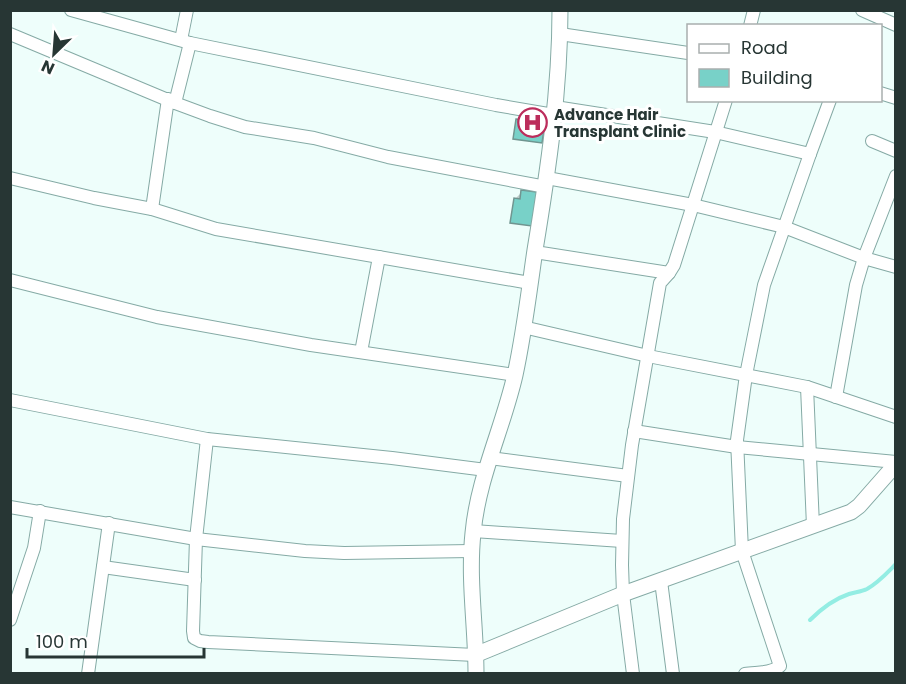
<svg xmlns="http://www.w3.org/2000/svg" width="906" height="684" font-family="Poppins,sans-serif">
  <rect width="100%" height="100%" fill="#eefefb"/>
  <g fill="#0003">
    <path d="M521,116l27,3 -3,18 -3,4 -25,-21z"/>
    <path d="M529,185l13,2 -5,32 -22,-20z"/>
  </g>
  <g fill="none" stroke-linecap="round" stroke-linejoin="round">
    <path stroke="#93ede3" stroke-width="4" d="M810,620c11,-11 24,-21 39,-26 6,-2 12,-2 18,-5 11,-6 20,-16 29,-25"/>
  </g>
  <g fill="#78d1c8" stroke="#709590" stroke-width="1.5">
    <path d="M516,119l29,4 -3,20 -29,-4z"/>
    <path d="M521,190l16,2 -5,34 -22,-3 4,-25 6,1z"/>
  </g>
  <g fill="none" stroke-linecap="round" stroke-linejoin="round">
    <defs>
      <g id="minor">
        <path d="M71,10l119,33 306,62 58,10"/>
        <path d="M862,10l34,15"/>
        <path d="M750,26l4,-16"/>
        <path d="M10,34l165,69 35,13 35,11 69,11 74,19 158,30"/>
        <path d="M560,34l128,19"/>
        <path d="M181,40l6,-30"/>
        <path d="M880,93l16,5"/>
        <path d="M175,103l15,-60"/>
        <path d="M555,107l160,25 95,22 20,-54"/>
        <path d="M872,141l24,10"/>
        <path d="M10,178l84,20 58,11 64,20 314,54"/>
        <path d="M547,178l146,27 91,22 80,31 32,9"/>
        <path d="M152,209l16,-110"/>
        <path d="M535,252l134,21"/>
        <path d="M10,280l147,37 154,28 204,30"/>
        <path d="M523,327l125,29 159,31 89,30"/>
        <path d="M361,352l18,-95"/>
        <path d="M807,387l6,139"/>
        <path d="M836,397l20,-112 8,-27 32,-82"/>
        <path d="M10,400l197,39 185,19 94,12"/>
        <path d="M634,431l103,16 159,15"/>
        <path d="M207,439l-11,100 -3,92 1,7 6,3 8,1 267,13"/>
        <path d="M490,458l138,18"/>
        <path d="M10,507l186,32 109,12 39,2 127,-2"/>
        <path d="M473,531l149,10"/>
        <path d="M103,567l92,13"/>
        <path d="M661,581l12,93"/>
        <path d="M10,620l24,-72 6,-37"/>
        <path d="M88,674l21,-151"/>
        <path d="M633,674l-10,-80 -1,-29 1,-46 9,-74 28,-162 9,-10 5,-8 52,-165"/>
        <path d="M745,674c11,-2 26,0 35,-8l-38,-115 -5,-111 9,-65 18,-90 46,-131"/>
      </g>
      <g id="tertiary">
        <path d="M475,655l148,-61 228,-82 8,-6 37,-42"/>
        <path d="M476,674c0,-47 -8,-94 -3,-141 5,-55 30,-105 42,-158 9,-41 14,-84 20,-125 13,-79 25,-159 25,-240"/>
      </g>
    </defs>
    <use href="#minor" stroke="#85aaa5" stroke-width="14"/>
    <use href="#tertiary" stroke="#85aaa5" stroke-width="17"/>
    <use href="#minor" stroke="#fff" stroke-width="12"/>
    <use href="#tertiary" stroke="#fff" stroke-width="15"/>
  </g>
  <defs>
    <symbol id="hospital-ring" viewBox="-11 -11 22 22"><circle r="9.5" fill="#fff" stroke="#bc2d5c" stroke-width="1.5"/><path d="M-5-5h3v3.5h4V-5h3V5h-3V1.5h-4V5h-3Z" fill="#bc2d5c"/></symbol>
  </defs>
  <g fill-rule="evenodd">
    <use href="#hospital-ring" x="516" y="106" width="33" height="33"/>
  </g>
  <g text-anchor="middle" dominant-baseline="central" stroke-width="6" stroke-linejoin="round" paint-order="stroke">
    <g font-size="15" font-weight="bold" fill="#273634" stroke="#fff" text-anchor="start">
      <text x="554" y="114">Advance Hair<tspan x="554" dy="17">Transplant Clinic</tspan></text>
    </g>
  </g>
  <rect width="906" height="684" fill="none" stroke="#273634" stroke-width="24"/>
  <rect x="687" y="24" width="195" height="78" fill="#ffffff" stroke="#a9afae" stroke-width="1.5"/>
  <rect x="699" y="44" width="30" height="9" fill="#ffffff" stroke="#a9afae" stroke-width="1.5"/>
  <text x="741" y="54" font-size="18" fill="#273634">Road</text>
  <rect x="699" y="69" width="30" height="18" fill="#78d1c8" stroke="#a9afae" stroke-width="1.5"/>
  <text x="741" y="84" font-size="18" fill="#273634">Building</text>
  <g transform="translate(54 54) rotate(205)" stroke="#ffffff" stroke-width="4.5" paint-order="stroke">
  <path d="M0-4.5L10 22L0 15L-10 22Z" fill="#273634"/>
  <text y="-9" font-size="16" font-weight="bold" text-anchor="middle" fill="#273634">N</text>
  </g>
  <path d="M27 648v9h177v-9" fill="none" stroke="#273634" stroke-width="3"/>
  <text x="36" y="648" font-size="18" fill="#273634" stroke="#ffffff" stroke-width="4.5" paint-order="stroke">100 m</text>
</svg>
